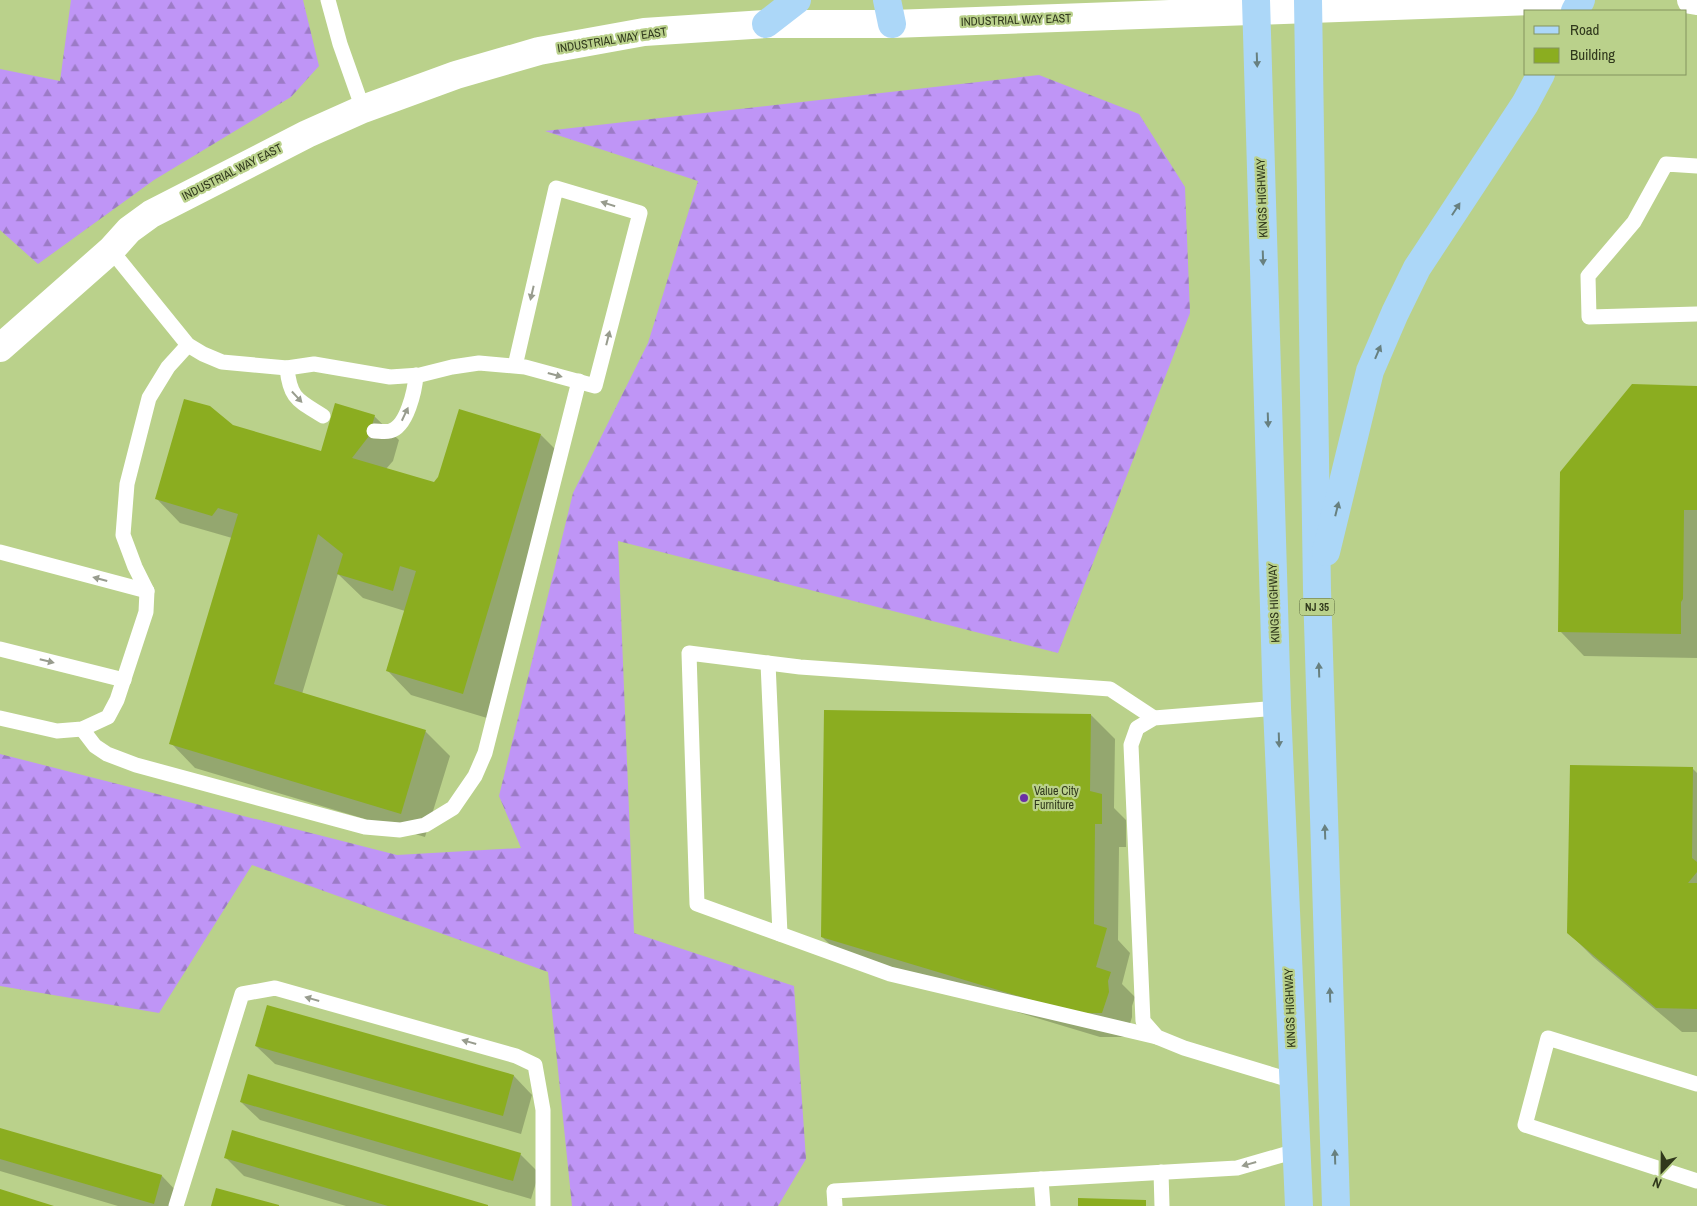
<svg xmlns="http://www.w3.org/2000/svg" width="1697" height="1206" font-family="'Archivo Narrow',sans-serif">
  <defs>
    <pattern id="forest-firs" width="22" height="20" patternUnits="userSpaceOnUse" patternTransform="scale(1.25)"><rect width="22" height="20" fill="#bf95f6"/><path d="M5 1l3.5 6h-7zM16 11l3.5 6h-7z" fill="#9c7bc6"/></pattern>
  </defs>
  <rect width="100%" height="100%" fill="#bad18b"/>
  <g fill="url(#forest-firs)">
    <path d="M71,0h232l16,66 -28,31 -137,83 -116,84 -38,-34v-161l60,12z"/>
    <path d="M1039,75l100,39 46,73 5,126 -132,340 -440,-112 16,392 160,53 12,173 -28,47h-206l-24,-234 -296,-107 -93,148 -159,-27v-232l397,101 124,-7 -22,-52 74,-303 75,-150 50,-162 -153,-50z"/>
  </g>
  <g fill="#0003">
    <path d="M1697,387v271l-113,-2 -24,-25z"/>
    <path d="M374,416l25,24 -6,21 -7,8 48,15 107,-49 24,24 -78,259 -76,-23 -24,-25 18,-59 -42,-13 -25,-24 -36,120 123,37 25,25 -25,81 -230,-69 -24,-25 61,-205 -52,-15 -24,-25 77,-72 88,27z"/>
    <path d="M1091,715l24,24 -1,69 12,12v27h-7l-1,93 12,13 -8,31 13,13 -3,9v11l-6,20h-26l-253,-76 -25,-24z"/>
    <path d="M1693,769l4,4v259h-15l-89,-75 -25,-25z"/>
    <path d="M267,1007l247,69 18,19 -11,39 -246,-70 -19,-18z"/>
    <path d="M241,1102l279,52 19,19 -8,26 -271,-79z"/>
    <path d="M0,1129l162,47 18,19 -3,11h-59l-118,-35z"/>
    <path d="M225,1157l261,49h-140l-102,-30z"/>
  </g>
  <g fill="#8bad20">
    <path d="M1632,384l65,2v124h-13l-1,89 -2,3v32l-123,-2 2,-160z"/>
    <path d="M184,399l26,7 23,19 88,26 14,-48 40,12 -6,21 -17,22 82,24 4,-5 21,-68 82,25 -78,260 -77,-23 30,-100 -16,-5 -7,25 -56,-17 6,-20 -25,-20 -44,150 152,46 -25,84 -232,-70 69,-230 -20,-6 -6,8 -57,-17z"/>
    <path d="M824,710l267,4 -1,77 12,3v30h-7l-1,100 13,4 -11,39 15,5 -3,9 1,11 -7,21h-27l-254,-76z"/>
    <path d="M1570,765l123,2 -1,91 5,4v10l-9,11h9v126l-41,-1 -89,-75z"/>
    <path d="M267,1005l247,70 -11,41 -248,-70z"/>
    <path d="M248,1074l273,79 -8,28 -273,-79z"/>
    <path d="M0,1128l162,47 -8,29 -154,-45z"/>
    <path d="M232,1130l256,75v1h-100l-164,-48z"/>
    <path d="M216,1188l63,17v1h-68z"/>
    <path d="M0,1189l54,17h-54z"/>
    <path d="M1078,1198l68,2v6h-68z"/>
  </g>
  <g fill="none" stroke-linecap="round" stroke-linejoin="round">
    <g stroke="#fff" stroke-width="15">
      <path d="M328,0l12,44 23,65"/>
      <path d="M1697,166l-31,-2 -32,58 -46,54 1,41 108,-3"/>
      <path d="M111,250l77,95 15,9 19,8 65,6 27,-4 76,13 30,-2 32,-8 27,-4 46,4 70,19 45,-173 -84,-25 -41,178"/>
      <path d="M287,368c3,31 11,32 36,48"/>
      <path d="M374,431c5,0 11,1 16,0 17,-4 25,-41 26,-56"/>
      <path d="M0,552l147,39"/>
      <path d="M0,649l124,31"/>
      <path d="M768,663l12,271"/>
      <path d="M1277,708l-123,10 -17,10 -6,17 12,276 14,16 27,11 109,33"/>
      <path d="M0,718l57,13 25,-2 26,-12 9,-17 29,-88 1,-21 -12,-24 -12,-32 4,-51 22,-86 19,-31 20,-22"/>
      <path d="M1154,718l-44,-29 -310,-22 -111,-14 8,251 193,70 267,63"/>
      <path d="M82,729l13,17 12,8 29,11 229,62 35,3 25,-5 28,-17 22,-32 10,-23 94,-372"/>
      <path d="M1697,1084l-149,-46 -23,87 172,56"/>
      <path d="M1161,1172l1,34"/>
      <path d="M1041,1179l2,27"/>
      <path d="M176,1206l66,-212 33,-6 241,68 19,9 8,45v96"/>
      <path d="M835,1206l-1,-15 403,-23 59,-17"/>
    </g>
    <g stroke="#fff" stroke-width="28">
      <path d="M1691,0l6,1"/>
      <path d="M0,348l111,-98 18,-20 22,-16 156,-80 56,-25 93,-34 83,-24 105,-19 122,-8h126l666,-24"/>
    </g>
    <g stroke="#acd7f8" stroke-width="28">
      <path d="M887,0l5,24"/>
      <path d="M1256,0l21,708 22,498"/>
      <path d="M1308,0l9,590 19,616"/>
      <path d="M1575,11l6,-11"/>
      <path d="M766,24l31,-24"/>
      <path d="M1326,552l44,-181 25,-58 22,-45 108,-164 16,-30"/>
    </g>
  </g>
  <defs><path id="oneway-solid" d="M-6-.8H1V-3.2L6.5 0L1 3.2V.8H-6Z" transform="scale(1.25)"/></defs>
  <g fill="#68807f">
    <use href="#oneway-solid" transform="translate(1257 60) rotate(88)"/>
    <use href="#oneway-solid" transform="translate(1456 209) rotate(-57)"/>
    <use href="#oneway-solid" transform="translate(1263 258) rotate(88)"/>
    <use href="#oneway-solid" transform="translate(1378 352) rotate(-67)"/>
    <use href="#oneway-solid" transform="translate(1268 420) rotate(88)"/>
    <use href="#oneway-solid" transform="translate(1337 509) rotate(-76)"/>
    <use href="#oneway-solid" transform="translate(1319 670) rotate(-92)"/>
    <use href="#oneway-solid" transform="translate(1279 740) rotate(88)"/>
    <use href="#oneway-solid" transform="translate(1325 832) rotate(-92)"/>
    <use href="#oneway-solid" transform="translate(1330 995) rotate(-92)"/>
    <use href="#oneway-solid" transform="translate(1335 1157) rotate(-92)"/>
  </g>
  <g fill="#989c8e">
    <use href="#oneway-solid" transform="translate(608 204) rotate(-163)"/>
    <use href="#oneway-solid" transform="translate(532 293) rotate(103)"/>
    <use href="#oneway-solid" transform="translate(608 338) rotate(-76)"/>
    <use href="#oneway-solid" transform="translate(555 375) rotate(15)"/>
    <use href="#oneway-solid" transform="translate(297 397) rotate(47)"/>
    <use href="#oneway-solid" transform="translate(405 414) rotate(-65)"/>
    <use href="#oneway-solid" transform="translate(100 579) rotate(-165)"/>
    <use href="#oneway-solid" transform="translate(47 661) rotate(14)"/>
    <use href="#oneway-solid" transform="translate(312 999) rotate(-164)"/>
    <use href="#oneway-solid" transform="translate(469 1042) rotate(-164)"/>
    <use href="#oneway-solid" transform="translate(1249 1164) rotate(164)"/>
  </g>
  <circle fill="#6b2fa5" stroke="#bad18b" stroke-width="2" cx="1024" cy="798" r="5"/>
  <g text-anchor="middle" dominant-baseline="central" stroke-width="4.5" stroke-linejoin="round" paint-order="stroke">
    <rect fill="#bad18b" stroke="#59663d" stroke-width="1" x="1299.5" y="598.5" width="35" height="17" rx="4"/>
    <g font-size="11" font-weight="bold" fill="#30381c">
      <text x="1317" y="607">NJ 35</text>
    </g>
    <g font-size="12" fill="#30381c" stroke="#bad18b">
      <text transform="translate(1016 20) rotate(-2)">INDUSTRIAL WAY EAST</text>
      <text transform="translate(612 40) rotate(-9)">INDUSTRIAL WAY EAST</text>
      <text transform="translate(232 172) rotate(-27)">INDUSTRIAL WAY EAST</text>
      <text transform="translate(1262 198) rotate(-92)">KINGS HIGHWAY</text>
      <text transform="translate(1274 603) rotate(-92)">KINGS HIGHWAY</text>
      <text transform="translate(1290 1008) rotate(-92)">KINGS HIGHWAY</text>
    </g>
    <g font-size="12" fill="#30381c" stroke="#bad18b" text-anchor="start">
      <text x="1034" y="791">Value City<tspan x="1034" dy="14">Furniture</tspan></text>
    </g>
  </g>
  <rect x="1524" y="10" width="162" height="65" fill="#bad18b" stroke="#83945f"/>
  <rect x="1534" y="26" width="25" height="8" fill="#acd7f8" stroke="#83945f"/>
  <text x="1570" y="35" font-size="15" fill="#30381c">Road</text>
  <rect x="1534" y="48" width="25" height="15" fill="#8bad20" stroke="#83945f"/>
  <text x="1570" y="60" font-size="15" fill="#30381c">Building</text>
  <g transform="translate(1662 1171) rotate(202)" stroke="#bad18b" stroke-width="4" paint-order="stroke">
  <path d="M0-4L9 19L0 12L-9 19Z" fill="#30381c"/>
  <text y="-8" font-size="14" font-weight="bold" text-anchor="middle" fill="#30381c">N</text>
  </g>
</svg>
